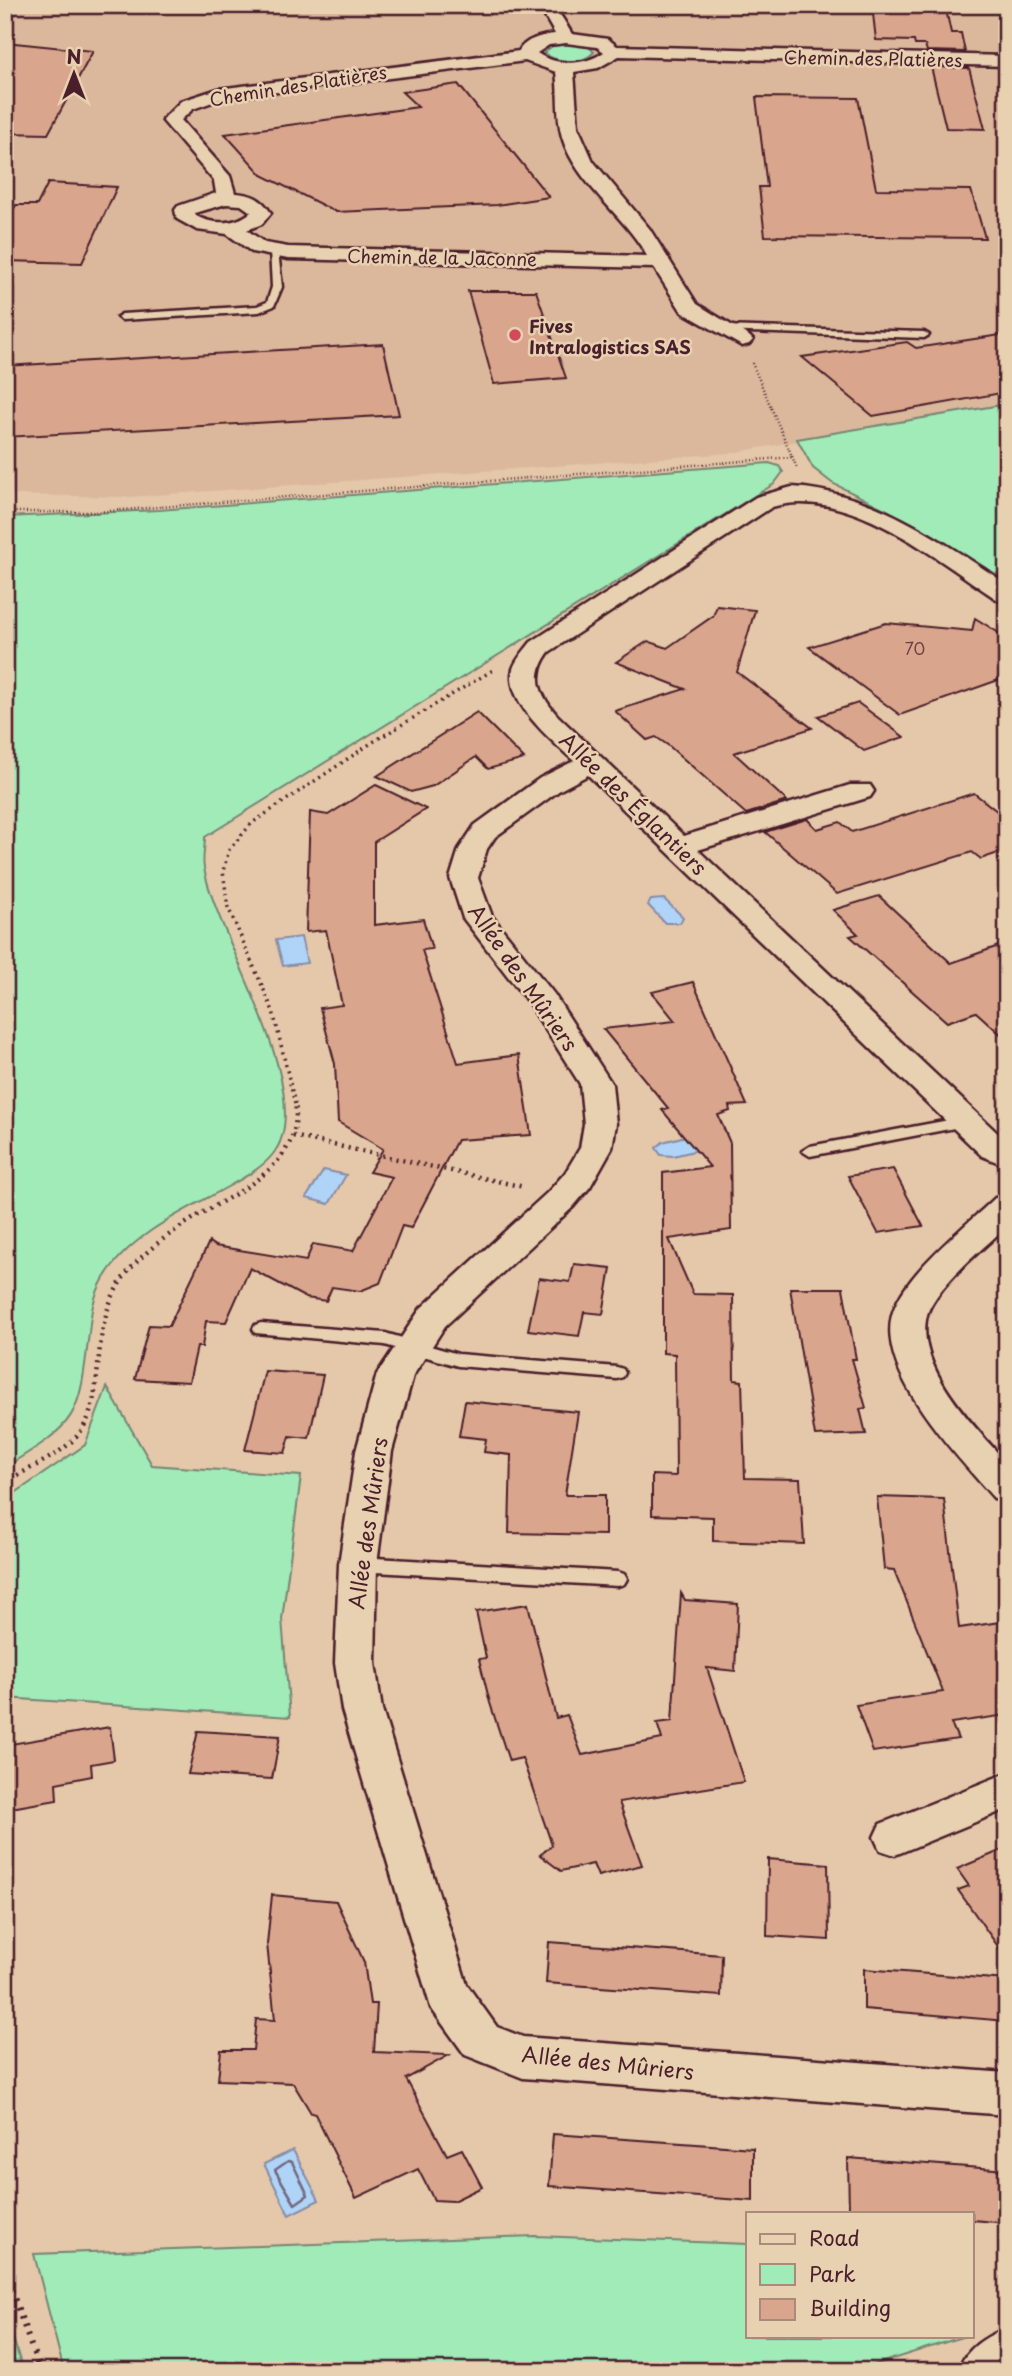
<svg xmlns="http://www.w3.org/2000/svg" width="1012" height="2376" font-family="'Playpen Sans',sans-serif">
  <rect width="100%" height="100%" fill="#e5c8aa"/>
  <filter id="ink" filterUnits="userSpaceOnUse"><feTurbulence type="fractalNoise" baseFrequency=".0143" numOctaves="2"/><feDisplacementMap in="SourceGraphic" scale="14" xChannelSelector="R" yChannelSelector="G"/><feConvolveMatrix kernelMatrix="1 2 1 2 8 2 1 2 1" color-interpolation-filters="sRGB"/></filter>
  <g filter="url(#ink)">
    <path fill="#dbb89c" d="M5,5h1002v399l-276,49 -601,44 -125,-2z"/>
    <g fill="#a1ebb9" stroke="#768572" stroke-width="2">
      <path d="M567,44l22,3 5,5c-11,13 -37,11 -50,1l8,-7z"/>
      <path d="M1007,404v167l-11,3 -107,-63 -57,-28 -19,-15 -16,-29z"/>
      <path d="M769,463l10,3 4,6 -9,12 -569,353c0,10 -3,22 -1,31 11,67 116,227 69,286 -10,13 -28,23 -42,31 -44,25 -100,48 -127,93 -11,19 -13,34 -15,55 -10,85 -10,89 -84,134v-950l154,-7z"/>
      <path d="M107,1387l45,78 149,11 -19,143 8,98 -285,-19v-198l80,-55z"/>
      <path d="M535,2236l213,8v92h217l-98,31 -1,4h-802l-30,-117z"/>
      <path d="M5,2311l18,60h-18z"/>
    </g>
    <g fill="#afd4f8" stroke="#878ca6" stroke-width="2">
      <path d="M664,899l19,18 -3,6h-15l-17,-18 3,-5z"/>
      <path d="M301,937l6,26 -24,3 -7,-26z"/>
      <path d="M697,1133l10,15 -34,8 -12,-1 -5,-7 7,-6z"/>
      <path d="M324,1170l22,5 -17,29 -23,-6z"/>
      <path d="M293,2150l26,50 -30,15 -25,-51z"/>
    </g>
    <g fill="none" stroke-linecap="round" stroke-linejoin="round">
      <path stroke="#72677d" stroke-width="2.5" d="M288,2161l4,1 16,33 -13,9 -20,-34z"/>
    </g>
    <g fill="#d9a68d" stroke="#4a1f2b" stroke-width="2">
      <path d="M872,5h73l6,28h10l4,19 -38,-1 -2,-6h-10l-1,-4 -38,-1z"/>
      <path d="M5,42l88,9 -45,83 -43,-1z"/>
      <path d="M931,67l38,1 16,61 -39,-1z"/>
      <path d="M458,84l91,113 -52,8 -161,7 -74,-37 -37,-41 193,-27 -16,-15z"/>
      <path d="M756,97l102,1 18,91 95,1 14,48 -220,-2 -6,-49h8z"/>
      <path d="M48,183l69,4 -35,76 -77,-2v-49h7l4,-7h21z"/>
      <path d="M468,291h68l30,87 -72,6z"/>
      <path d="M1007,334v58l-134,24 -71,-59 105,-15 9,6z"/>
      <path d="M383,344l16,71 -394,22v-71z"/>
      <path d="M717,606l38,4 -18,62 75,56 -78,25 53,48 -41,13 -77,-68 -13,-9 -9,3 -32,-29 70,-22 -69,-27 32,-21 19,7 46,-32z"/>
      <path d="M975,618l32,20v39l-107,38 -91,-68 77,-24 86,8z"/>
      <path d="M858,703l46,34 -40,14 -46,-35z"/>
      <path d="M477,712l47,47 -36,10 -12,-12 -43,29 -22,6 -34,-16z"/>
      <path d="M376,785l50,24 -52,33v83l49,-6 9,30 -10,1 36,113 61,-8 12,80 -74,5 -46,88 -9,-2 -22,57 -20,8 -28,-4 -6,14 -20,-3 -56,-30 -24,54 -20,-1 -4,26h-5l-8,35 -54,-3 14,-54 20,1 40,-84 6,4 91,15 7,-17 40,7 39,-74 -23,-5 14,-23 -45,-27 -3,-58 -15,-56 22,-3 -16,-75 -20,2 4,-120 18,3z"/>
      <path d="M974,793l33,26v31l-26,9 -9,-7 -135,42 -72,-62 42,-13 10,10 23,-7 12,10z"/>
      <path d="M879,896l72,67 56,-20v97l-31,-28 -29,10 -97,-86 8,-2 -25,-24z"/>
      <path d="M693,982l54,123 -18,1 1,5 -12,4 12,28 1,87 -62,9 24,55 40,1 1,85 8,1 3,97 55,1 4,65 -91,-3v-24l-61,-2v-40l24,1 -1,-122 -12,-1v-180l47,-6 -48,-57 6,-2 -65,-79 72,-8 -23,-29z"/>
      <path d="M893,1169l30,57 -45,7 -30,-57z"/>
      <path d="M574,1264l37,4 -8,46 -19,-2 -5,24 -51,-6 11,-52 31,4z"/>
      <path d="M790,1288h53l13,71h-4l14,49 -6,1 6,25 -51,2z"/>
      <path d="M265,1371l58,4 -14,63 -19,-2 -5,17 -40,-3z"/>
      <path d="M465,1401l113,11 -13,83h40v40l-96,-2 2,-78 -27,-3 2,-13 -27,-3z"/>
      <path d="M877,1497l67,2 15,129 48,-7v94l-56,8 7,16 -85,13 -17,-47 87,-13 -49,-122 -10,-1z"/>
      <path d="M681,1593l4,7 53,4 -3,67 -28,-3 37,114 -125,20 23,63 -44,11 -5,-12 -32,7 -21,-16 12,-10 -30,-87 -13,3 -19,-58 -11,-44 7,-1 -10,-46 52,-8 28,114 11,-3 15,40 80,-16 -5,-16 15,-2z"/>
      <path d="M110,1727l4,33 -23,4 1,12 -36,7 1,17 -52,9v-64z"/>
      <path d="M198,1731l82,5 -8,43 -84,-5z"/>
      <path d="M1007,1848v111l-49,-69 11,-4 -12,-17z"/>
      <path d="M768,1859l60,5 1,76 -62,-4z"/>
      <path d="M272,1895l64,6 28,61 6,42h7l-3,48 75,3 -43,24 41,76 15,-6 20,38 -29,14 -19,-1 -16,-31 -62,29 -41,-84 -4,-1 -18,-30 -75,-3 3,-30h32l3,-31 19,1 -8,-76z"/>
      <path d="M549,1942l173,13 -1,41 -175,-13z"/>
      <path d="M864,1969l143,11v41l-143,-12z"/>
      <path d="M553,2134l200,14v53l-204,-15z"/>
      <path d="M848,2158l159,12v53l-35,-3v-7l-123,-2z"/>
    </g>
    <g fill="none" stroke-linecap="round" stroke-linejoin="round">
      <defs>
        <g id="lane">
          <path d="M270,249l8,2 4,36 -8,19 -15,6 -137,8 -5,-3 5,-3 135,-8 10,-4 5,-15z"/>
          <path d="M722,326l202,6 5,3 -5,3 -206,-7 -1,-2z"/>
          <path d="M965,1117l8,5 -3,3 -160,31 -8,-5 8,-5z"/>
          <path d="M261,1323l124,10 73,21 159,13 6,2 2,4 -2,4 -6,2 -159,-13 -73,-21 -130,-12 -2,-4 2,-4z"/>
          <path d="M358,1557l260,15 6,2 3,5 -3,5 -6,2 -260,-15 -6,-2 -3,-5 3,-5z"/>
        </g>
        <g id="street">
          <path d="M530,5c28,0 28,6 42,29l36,5 9,7 390,10v10l-388,-10 -21,12 -24,4 4,55 15,34 56,67 48,76 52,32 4,4 -4,4 -7,2 -60,-34 -28,-44 -366,-9 -36,-7 -25,-18 -30,-4 -20,-11 -2,-9 3,-4 38,-13 -2,-12 -52,-61 19,-19 37,-12 301,-38c6,-12 24,-16 36,-17l-11,-19zM566,43l31,4 7,5c-19,14 -48,14 -67,1l12,-8zM525,61l31,11c3,21 0,44 6,65 14,47 62,77 85,119l-359,-9 -23,-4 -18,-13 15,-6 9,-11c-9,-15 -20,-19 -36,-20l-5,-17 -49,-56 12,-11 28,-10zM226,204l15,1 10,7c-15,13 -38,13 -55,4l-1,-3z"/>
          <path d="M792,487c83,5 147,53 215,97v18l-9,-2c-61,-40 -149,-115 -226,-93l-223,145c-18,24 -10,42 8,63l127,121 166,-51h20l4,6 -4,6 -172,53 309,292v24l-25,-10 -394,-381 -28,15 -65,47 -8,12 -9,29 14,38 62,78 58,90 4,40 -4,24 -22,39 -18,21 -127,118 -32,50 -21,75 -15,113 -2,99 7,47 85,275 30,42 26,10 484,36v42l-484,-37 -58,-23 -34,-47 -89,-298 -7,-47 4,-99 17,-113 21,-77 44,-66 127,-116 17,-19 15,-25 4,-24 -4,-40 -50,-79 -67,-87 -13,-40 9,-29 16,-24 65,-47 34,-17c-21,-19 -70,-60 -61,-92 3,-10 12,-19 18,-27l225,-145z"/>
          <path d="M1007,1195v31c-21,20 -72,61 -80,89 -13,52 48,112 80,148v39l-13,-4c-36,-42 -117,-123 -102,-183 11,-41 73,-88 103,-117z"/>
          <path d="M1007,1773v36l-112,46 -15,-5 -6,-13 6,-13z"/>
          <path d="M1007,2328v43h-50c10,-23 27,-34 50,-43z"/>
        </g>
      </defs>
      <use href="#lane" stroke="#4a1f2b" stroke-width="5"/>
      <use href="#street" stroke="#4a1f2b" stroke-width="5"/>
      <g stroke="#4a1f2b" stroke-width="2.5" stroke-dasharray="1 2.5" stroke-linecap="butt">
        <path d="M752,363l45,105"/>
        <path d="M5,512h91l698,-55"/>
      </g>
      <path stroke="#4a1f2b" stroke-width="3.5" stroke-dasharray="2 4.5" stroke-linecap="butt" d="M295,1104l-22,-93 -45,-104 -5,-36 6,-21 23,-27 121,-81 120,-72"/>
      <g stroke="#4a1f2b" stroke-width="4.5" stroke-dasharray="2 5" stroke-linecap="butt">
        <path d="M293,1136l231,51"/>
        <path d="M5,1482c24,-14 53,-25 72,-46 35,-40 5,-114 55,-169 19,-21 43,-37 67,-52 44,-26 105,-52 96,-113"/>
      </g>
      <path stroke="#4a1f2b" stroke-width="6" stroke-dasharray="2.5 7" stroke-linecap="butt" d="M5,2272l35,99"/>
      <use href="#lane" fill="#e8d1b1" fill-rule="evenodd"/>
      <use href="#street" fill="#e8d1b1" fill-rule="evenodd"/>
    </g>
  </g>
  <circle fill="#d1495b" stroke="#e8d1b1" stroke-width="2.5" cx="515" cy="335" r="7"/>
  <g text-anchor="middle" dominant-baseline="central" stroke-width="5" stroke-linejoin="round" paint-order="stroke">
    <g font-size="16" fill="#6e4144">
      <text x="915" y="648">70</text>
    </g>
    <g font-size="18" fill="#4a1f2b" stroke="#e8d1b1">
      <text transform="translate(873 58) rotate(1)">Chemin des Platières</text>
      <text transform="translate(298 85) rotate(-9)">Chemin des Platières</text>
      <text transform="translate(442 257) rotate(1)">Chemin de la Jaconne</text>
    </g>
    <g font-size="18" font-weight="bold" fill="#4a1f2b" stroke="#e8d1b1" text-anchor="start">
      <text x="529" y="325">Fives<tspan x="529" dy="21">Intralogistics SAS</tspan></text>
    </g>
    <g font-size="21" fill="#4a1f2b" stroke="#e8d1b1">
      <text transform="translate(634 803) rotate(44)">Allée des Églantiers</text>
      <text transform="translate(524 977) rotate(55)">Allée des Mûriers</text>
      <text transform="translate(367 1523) rotate(-82)">Allée des Mûriers</text>
      <text transform="translate(608 2062) rotate(6)">Allée des Mûriers</text>
    </g>
  </g>
  <rect width="1012" height="2376" fill="none" stroke="#e8d1b1" stroke-width="28"/>
  <rect x="14" y="14" width="984" height="2348" fill="none" stroke="#4a1f2b" stroke-width="2.5" filter="url(#ink)"/>
  <rect x="746" y="2212" width="228" height="126" fill="#e8d1b1" stroke="#a98a7b" stroke-width="2"/>
  <rect x="760" y="2234" width="35" height="10" fill="#e8d1b1" stroke="#a98a7b" stroke-width="2"/>
  <text x="809" y="2246" font-size="21" fill="#4a1f2b">Road</text>
  <rect x="760" y="2264" width="35" height="21" fill="#a1ebb9" stroke="#a98a7b" stroke-width="2"/>
  <text x="809" y="2282" font-size="21" fill="#4a1f2b">Park</text>
  <rect x="760" y="2299" width="35" height="21" fill="#d9a68d" stroke="#a98a7b" stroke-width="2"/>
  <text x="809" y="2316" font-size="21" fill="#4a1f2b">Building</text>
  <g transform="translate(74 74)" stroke="#e8d1b1" stroke-width="5" paint-order="stroke">
  <path d="M0-5L12 26L0 18L-12 26Z" fill="#4a1f2b"/>
  <text y="-10" font-size="19" font-weight="bold" text-anchor="middle" fill="#4a1f2b">N</text>
  </g>
</svg>
